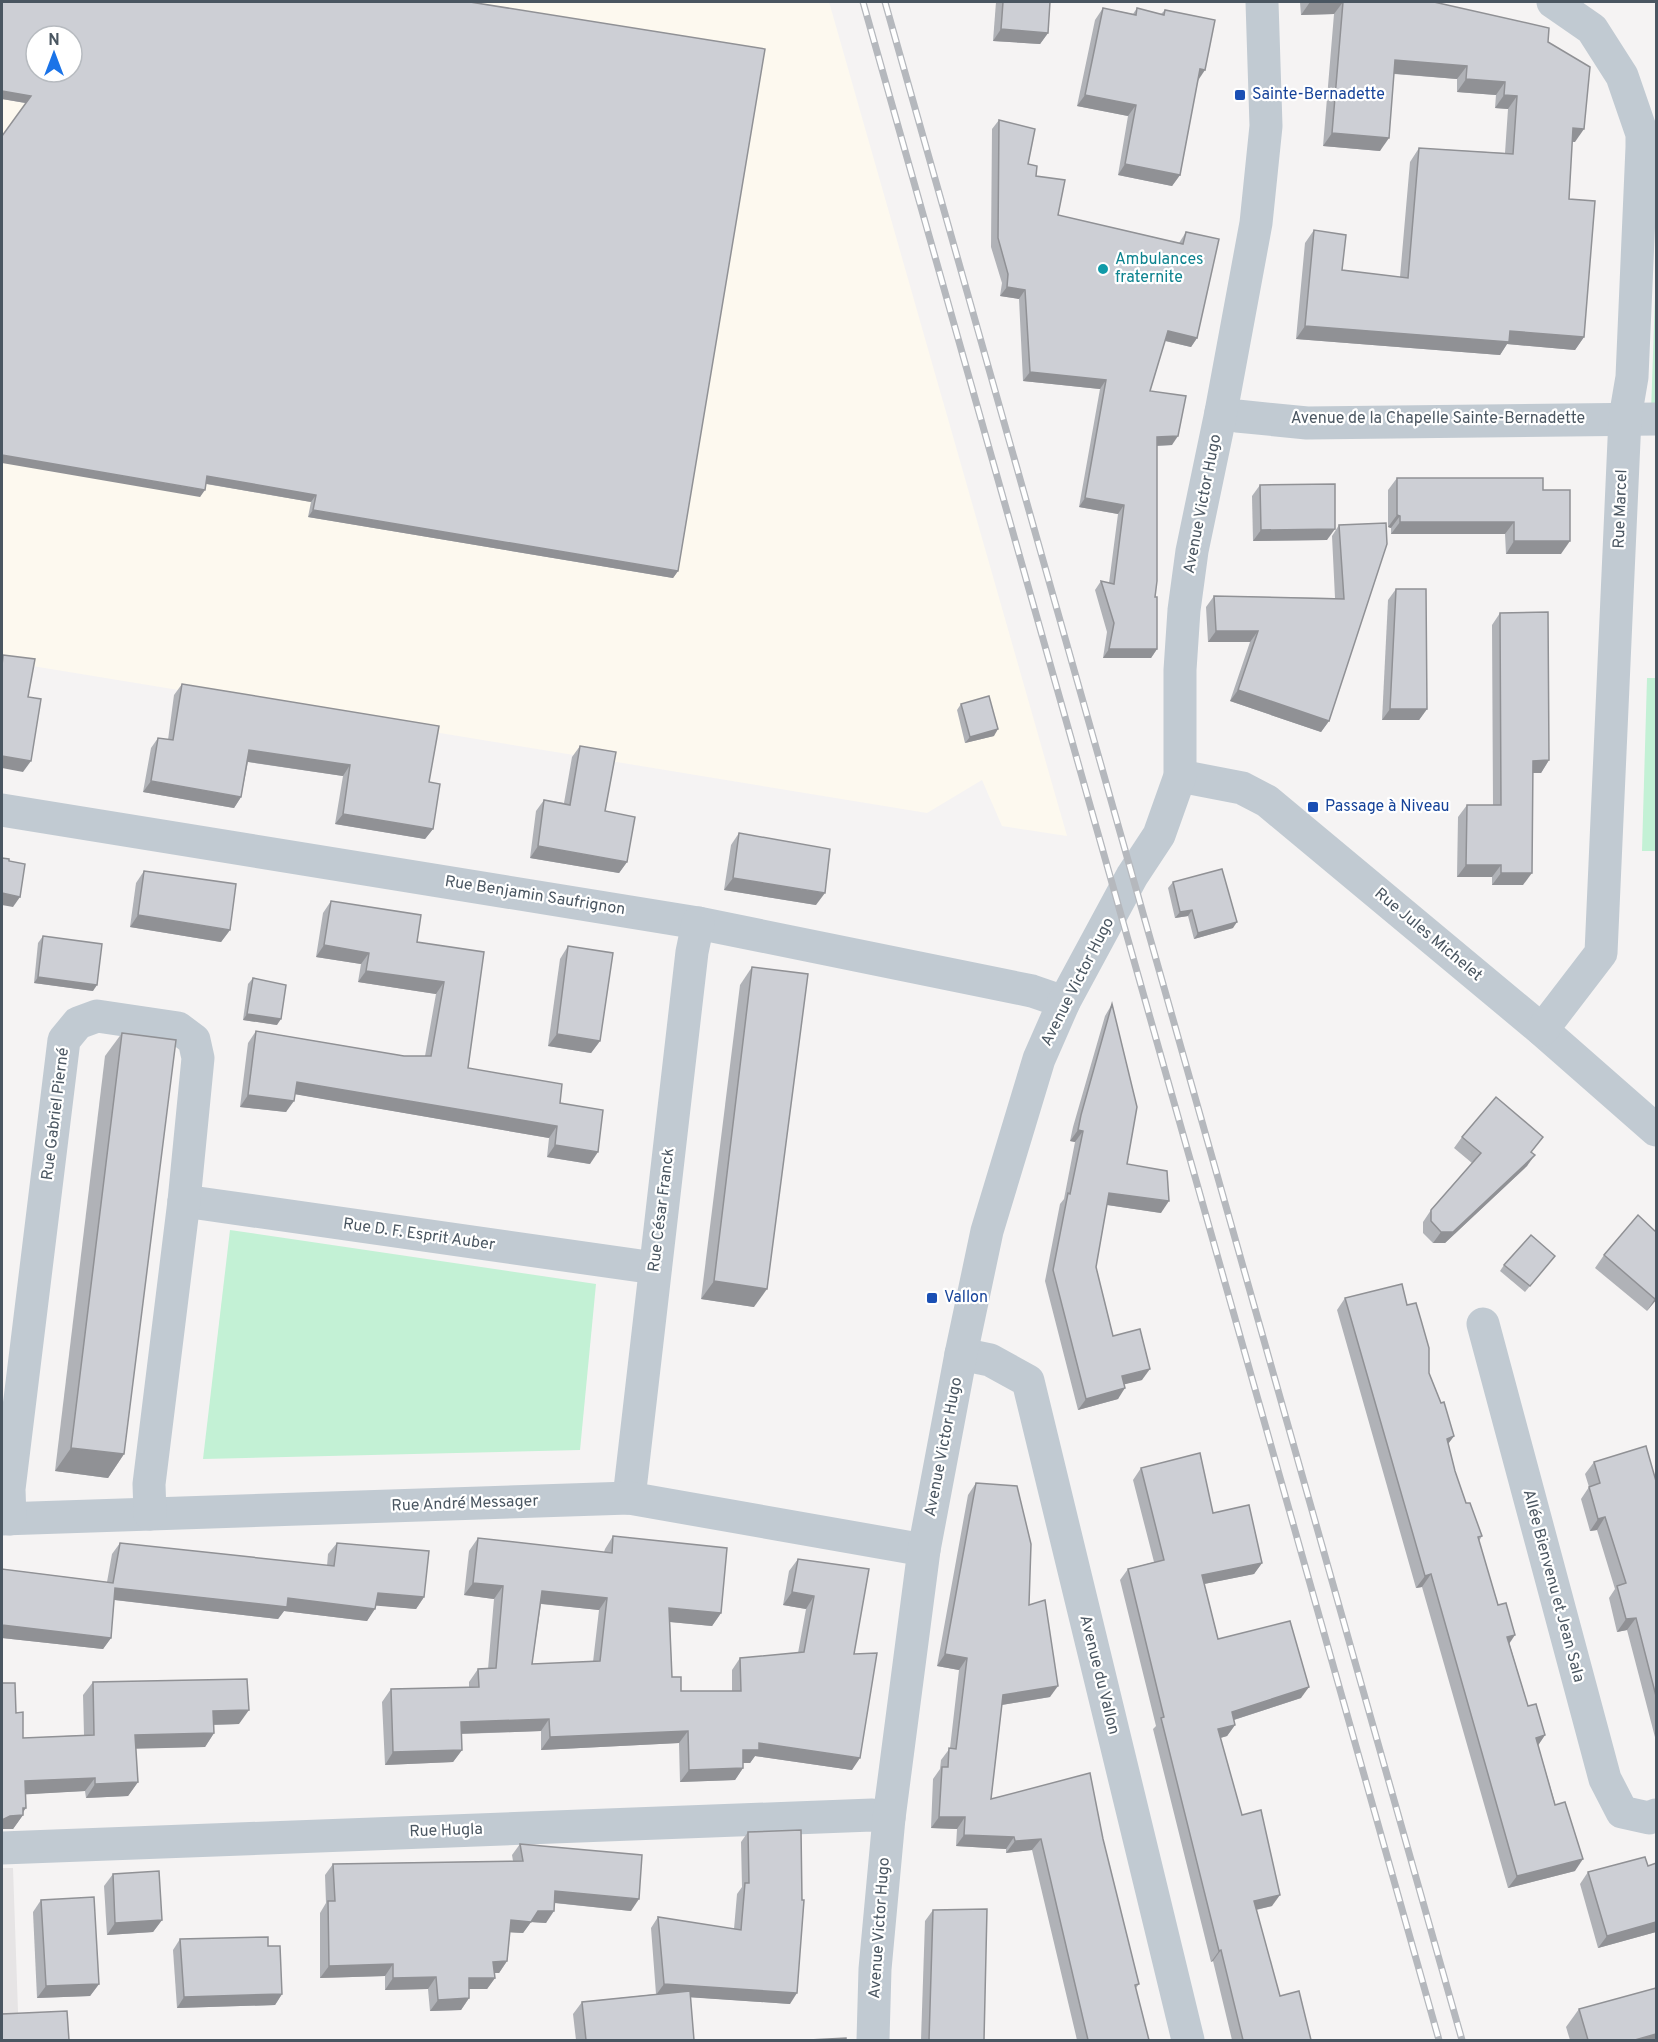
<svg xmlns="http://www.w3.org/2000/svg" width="1658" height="2042" font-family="Overpass,sans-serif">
  <rect width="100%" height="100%" fill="#f5f3f3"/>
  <path fill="#fdf9ef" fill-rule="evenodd" d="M2,2h827l238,834 -65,-10 -20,-46 -55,33 -925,-152zM36,36h36v36h-36z"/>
  <path fill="#e6e4e5" d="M2,1868h11l6,172h-17z"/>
  <g fill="#c3f1d5">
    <path d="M1655,296h1v117l-5,-1z"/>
    <path d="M1647,678h9v173h-14z"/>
    <path d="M230,1230l366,54 -16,166 -377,9z"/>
  </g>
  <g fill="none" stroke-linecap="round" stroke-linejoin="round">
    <g stroke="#c1cad2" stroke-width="33">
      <path d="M1221,412l16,4 70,7 349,-4"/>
      <path d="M1180,776l62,12 25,13 275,229 114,100"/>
      <path d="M2,810l696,113 334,68 32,11"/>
      <path d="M1542,1030l59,-77 24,-535 7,-41 10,-230v-13l-20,-58 -30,-47 -39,-27"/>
      <path d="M184,1201l471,67"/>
      <path d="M1483,1324l122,455 17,33 27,6 7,-3"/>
      <path d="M961,1354l29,6 38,21 160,659"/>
      <path d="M629,1498l63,-546 6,-29"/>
      <path d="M2,1519l627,-21 295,52"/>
      <path d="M10,1519l-1,-30 55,-449 14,-17 19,-7 81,12 16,12 4,18 -14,143 -35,283 1,30"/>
      <path d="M2,1848l870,-33 17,3"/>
    </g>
    <path stroke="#c1cad2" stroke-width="33" d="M873,2040l2,-71 14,-151 35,-268 37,-196 26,-123 52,-172 25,-57 68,-126 27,-41 21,-59v-106l4,-60 8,-59 29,-139 35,-189 10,-97 -4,-124"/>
    <defs>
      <g id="rail">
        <path d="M863,2l576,2038"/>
        <path d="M885,2l577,2038"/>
      </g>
    </defs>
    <use href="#rail" stroke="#b5b8bd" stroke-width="7"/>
    <use href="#rail" stroke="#fff" stroke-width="4.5" stroke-dasharray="14" stroke-linecap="butt"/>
  </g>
  <g fill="#b0b2b7" fill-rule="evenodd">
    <path d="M2,2l676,569 -5,7 -365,-61 3,-15 -105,-18 -6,13 -175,-394 -23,-4z"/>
    <path d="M996,2h54l-2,31 -8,11 -47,-3z"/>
    <path d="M1300,2h134l114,40 27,100h-3l-3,57 15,138 -9,13 -68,-6 -7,11 -204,-16 9,-96 9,-13 28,40 58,7 10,-115 9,-14 86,5 3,-44 -13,-1 1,-13 -39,-3v-13l-63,-5 -14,77 -57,-5 11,-132 -33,1z"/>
    <path d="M1103,8l30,6 4,-6 24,6 4,-4 33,69 -18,96 -8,11 -54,-11 10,-59 -51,-10 18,-86z"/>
    <path d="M999,120l37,56 22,39 121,28 7,-11 11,106 -6,9 -26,-6 -15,50 22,54 -15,1 -2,151 2,52 -6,9h-48l4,-26 -12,-42 6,-9 8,2 9,-69 -39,-7 21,-118 -77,-8 -4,-82 -19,-3 2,-13 -11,-36 1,-118z"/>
    <path d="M1397,478l146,12 18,64h-55l-1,-20h-114v-6l-3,-1v-37z"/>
    <path d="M1260,485l67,55 -74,1 -1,-45z"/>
    <path d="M1386,523l-57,198 -8,11 -91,-31 20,-59h-42l-2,-35 8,-11 121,2 -3,-62 7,-11z"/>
    <path d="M1396,589l31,120 -8,11h-37l6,-120z"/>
    <path d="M1500,613l49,147 -8,13h-8l-10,112h-31v-8h-35l1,-60 9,-12h26l-1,-180z"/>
    <path d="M182,684l247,98 4,47 -8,10 -90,-15 8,-48 -95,-14 -7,35 -7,11 -91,-16 8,-44 7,-10 10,2 6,-45z"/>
    <path d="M961,704l33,32 -29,7 -8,-33z"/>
    <path d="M580,746l25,65 22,51 -8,11 -89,-15 6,-47 8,-11 20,3 8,-46z"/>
    <path d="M739,833l77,72 -92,-15 7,-45z"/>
    <path d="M144,871l86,59 -9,12 -91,-15 6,-44z"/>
    <path d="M1173,882l60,46 -39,11 -6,-23 -13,2 -7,-30z"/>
    <path d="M331,901l86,41 67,10 -16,116 92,35 30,61 -43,-7 2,-19 -254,-44 -9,18 -46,-5 8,-64 8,-12 148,25h21l11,-62 -78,-12 3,-18 -45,-7 7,-44z"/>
    <path d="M43,936l50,55 -59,-8 4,-40z"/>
    <path d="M568,946l32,95 -9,12 -43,-7 12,-87z"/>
    <path d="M752,967l2,340 -53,-8 39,-314z"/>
    <path d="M253,978l24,47 -34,-5 5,-36z"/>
    <path d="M1112,1004l15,160 34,49 -54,-8 -11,62 17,69 29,44 -18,4 -6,15 -40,11 -33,-129 15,-77 4,-5 11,-57 -5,-1 3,-14 32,-111z"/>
    <path d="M122,1033l2,421 -16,24 -53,-7 50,-415z"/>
    <path d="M1462,1137l70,15 -5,14 -82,77h-12l-10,-10v-11l8,-12 41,-47 -18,-15z"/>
    <path d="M1604,1255l52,45 -9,11 -52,-43z"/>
    <path d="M1555,1256l-30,36 -25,-21 4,-6z"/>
    <path d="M1345,1298l62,7 22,68 25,63 -6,8 7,27 11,32 16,33 -3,5 49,165 17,29 -7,10 37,126 -67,17 -86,-301 -6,1 -79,-278z"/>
    <path d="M1594,1462l62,19v260l-29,-111 -10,2 -8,-34 6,-9 -18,-59 -7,1 -9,-32 8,-12 -4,-13z"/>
    <path d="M1141,1468l72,45 49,50 -8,11 -50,10 14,55 83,59 -67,22 1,5 -8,11 -7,2 22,77 30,91 -16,4 24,86 31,44h-79l-19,-79 -2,1 -58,-233 3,-3 -36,-146 8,-11 26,-7 -21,-82z"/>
    <path d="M976,1483l53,122 21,92 -48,8 -11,94 112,40 36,145 -3,4 12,52h-71l-45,-190 -26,3v-4l-50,-3 1,-17 -26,-1 2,-49 7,-10 1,-9 9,-12 9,-78 -22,-4 31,-171z"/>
    <path d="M613,1536l108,77 -9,13 -42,-4 2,55 9,14h51v-21l8,-12 58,-5 8,-44 -23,-4 6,-34 9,-12 56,95 -2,116 -97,-14 -5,7h-7v5l-8,12 -55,2 -1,-39 -138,7v-19l-80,3 1,16 -9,12 -68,3 -3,-63 9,-13 78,-2v-5l9,-13h10l6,-70 -30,-4 5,-44 9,-13 126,14 1,-3zM541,1604l58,6 -6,52 -61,2z"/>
    <path d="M120,1543l207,23 1,-12 9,-11 87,54 -8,12 -40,-4 -9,16 -83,-10 -6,8 -164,-19 -3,38 -8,11 -101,-11v-69l105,13 5,-28z"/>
    <path d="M93,1682l146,42 -25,1v8l-9,14 -69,1 2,34 -10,14 -42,2 -1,-7 -59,3 -3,21 -10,14h-11v-146l14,30 7,25 61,-3 -1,-40z"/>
    <path d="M748,1832l42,172 -100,-7 4,43h-118l-3,-26 9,-12 74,-8 -5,-66 7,-11 76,12 3,-35 5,-7 -1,-45z"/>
    <path d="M520,1844l111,67 -77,-8 -8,20 -15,-1 -8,11 -13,-1 -3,29 -8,12h-5l1,5 -8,11h-18v9l-8,12 -31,1 -2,-22 -43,1v-14l-65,2v-65l6,-10 -1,-28 8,-11 180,-3 -1,-6z"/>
    <path d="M1648,1866l8,66 -58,16 -18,-64 8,-12z"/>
    <path d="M113,1874l49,46 -9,12 -46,3 -3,-49z"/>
    <path d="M41,1900l58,84 -9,12 -53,2 -4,-86z"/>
    <path d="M933,1910l51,130h-63l4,-119z"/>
    <path d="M180,1939l88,7 14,48 -7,11 -98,3 -4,-58z"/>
    <path d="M1579,2009l77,31h-86l-4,-13z"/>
  </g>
  <g fill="#909195">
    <path d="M1310,2h33l-9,12 -33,1z"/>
    <path d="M1001,29l47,4 -8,11 -47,-3z"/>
    <path d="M1395,60l72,6 -10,13 -71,-6z"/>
    <path d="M1200,69l5,1 -8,12z"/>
    <path d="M1466,79l39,3 -9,13 -39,-3z"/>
    <path d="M2,91l29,5 -5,7 -24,-4z"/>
    <path d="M1085,95l51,10 -8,11 -51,-10z"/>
    <path d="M1504,95l13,1 -9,13 -13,-1z"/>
    <path d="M1573,128l11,1 -9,13 -11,-1z"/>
    <path d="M1332,133l57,5 -9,13 -57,-5z"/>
    <path d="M1125,164l55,11 -8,11 -54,-11z"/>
    <path d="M1007,287l18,3 -6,9 -19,-3z"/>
    <path d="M1305,326l205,5 74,6 -9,13 -68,-6 -7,11 -204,-16z"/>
    <path d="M1168,331l29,7 -6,9 -29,-7z"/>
    <path d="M1030,372l76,8 -6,9 -77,-8z"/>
    <path d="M1178,436l-6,9 -21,1 6,-9z"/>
    <path d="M2,455l203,35 -5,7 -198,-34z"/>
    <path d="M207,476l109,19 -5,7 -109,-19z"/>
    <path d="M1085,498l39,7 -6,9 -39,-7z"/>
    <path d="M313,510l365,61 -5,7 -365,-61z"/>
    <path d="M1397,515l3,1 -9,12 -3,-1z"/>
    <path d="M1400,522h114l-9,12h-114z"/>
    <path d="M1335,529l-8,11 -74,1 8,-11z"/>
    <path d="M1514,541h56l-9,13h-55z"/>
    <path d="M1216,631h42l-8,11h-42z"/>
    <path d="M1109,649h48l-6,9h-48z"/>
    <path d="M1238,690l91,31 -8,11 -91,-31z"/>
    <path d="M1390,709h37l-8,11h-37z"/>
    <path d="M998,729l-4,7 -29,7 5,-6z"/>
    <path d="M249,750l101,15 -7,11 -101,-15z"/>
    <path d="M2,756l29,5 -8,11 -21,-4z"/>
    <path d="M1549,760l-8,13h-17l9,-12z"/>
    <path d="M151,781l90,16 -7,11 -91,-16z"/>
    <path d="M343,814l90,15 -8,10 -90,-15z"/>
    <path d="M538,846l89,16 -8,11 -89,-15z"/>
    <path d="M1466,865h35l-9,12h-35z"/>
    <path d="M1501,873h31l-9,12h-31z"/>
    <path d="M733,878l92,15 -9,12 -92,-15z"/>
    <path d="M2,893l18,4 -7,10 -11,-2z"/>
    <path d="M1192,910l-4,6 -13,2 5,-6z"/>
    <path d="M138,915l92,15 -9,12 -91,-15z"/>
    <path d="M1237,922l-4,6 -39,11 4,-6z"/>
    <path d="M324,945l45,8 -8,11 -45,-7z"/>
    <path d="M366,971l78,11 -8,12 -78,-12z"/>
    <path d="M38,977l59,8 -4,6 -59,-8z"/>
    <path d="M247,1014l34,5 -4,6 -34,-5z"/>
    <path d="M557,1034l43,7 -9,12 -43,-7z"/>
    <path d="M297,1082l260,44 -8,12 -261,-45z"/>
    <path d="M248,1095l46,6 -8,11 -46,-5z"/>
    <path d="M1078,1130l5,1 -8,11 -5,-1z"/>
    <path d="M555,1145l43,7 -8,12 -43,-7z"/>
    <path d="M1535,1155l-8,11 -82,77h-12l8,-11z"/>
    <path d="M1109,1193l60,8 -8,12 -60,-9z"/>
    <path d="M714,1281l53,8 -13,18 -53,-8z"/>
    <path d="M1656,1297v3l-9,11z"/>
    <path d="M1150,1369l-8,11 -28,7 8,-11z"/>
    <path d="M1125,1388l-7,11 -40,11 8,-11z"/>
    <path d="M1454,1436l-9,12 2,-9z"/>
    <path d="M71,1448l53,6 -16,24 -53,-7z"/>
    <path d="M1605,1517l-8,13 -7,1 8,-12z"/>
    <path d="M1262,1563l-8,11 -60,12 8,-11z"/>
    <path d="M1431,1574l-9,13 -6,1 9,-12z"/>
    <path d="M473,1583l30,3 -9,13 -30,-4z"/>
    <path d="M115,1588l173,10 87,11 -8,12 -83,-10 -6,8 -171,-20z"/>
    <path d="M542,1591l65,7 -8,12 -65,-7z"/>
    <path d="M792,1592l22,4 -8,13 -23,-4z"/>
    <path d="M378,1593l46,4 -8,12 -47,-4z"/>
    <path d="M669,1608l52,5 -9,13 -52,-5z"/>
    <path d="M1636,1618l-9,12 -10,2 9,-13z"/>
    <path d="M2,1625l109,13 -8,11 -101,-11z"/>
    <path d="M1515,1635l-8,12v-10z"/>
    <path d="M945,1654l22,4 -8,12 -22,-4z"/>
    <path d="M1058,1686l-8,11 -55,9 8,-11z"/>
    <path d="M1309,1687l-8,11 -77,25 8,-11z"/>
    <path d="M249,1710l-10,14 -35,1 9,-14z"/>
    <path d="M549,1719l-8,12 -88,3 8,-12z"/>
    <path d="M1235,1725l-8,11 -17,5 8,-12z"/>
    <path d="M688,1731l-9,12 -138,7 9,-13z"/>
    <path d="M214,1733l-9,14 -79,2 9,-14z"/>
    <path d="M1545,1735l-8,12 -1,-9z"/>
    <path d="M759,1743l101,15 -8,12 -97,-14 -5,7h-15l8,-13z"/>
    <path d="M462,1750l-9,12 -68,3 8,-13z"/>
    <path d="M743,1768l-8,12 -55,2 9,-12z"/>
    <path d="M95,1778l-10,13 -70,4 10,-14z"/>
    <path d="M138,1782l-10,14 -42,2 9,-14z"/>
    <path d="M23,1808h3l-5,7h2l-10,14h-11v-9z"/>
    <path d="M939,1817h26l-8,12 -26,-1z"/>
    <path d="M964,1835l50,2 -8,12 -50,-3z"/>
    <path d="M1041,1839l-9,11 -26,3 9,-12z"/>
    <path d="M1583,1859l-8,12 -67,17 9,-12z"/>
    <path d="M555,1891l84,8 -8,12 -84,-9z"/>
    <path d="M1280,1895l-8,11 -26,6 8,-11z"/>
    <path d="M538,1911h16l-8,12 -15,-1 -8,11 -20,-1 8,-12z"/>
    <path d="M162,1920l-9,12 -46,3 8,-12z"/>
    <path d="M1656,1922v10l-58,16 9,-12z"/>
    <path d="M1221,1950l-8,11 -2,1 8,-11z"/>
    <path d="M507,1961l-8,12h-14l8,-11z"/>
    <path d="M393,1964l-8,12 -65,2 9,-12z"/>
    <path d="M436,1977l-8,12 -43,1 8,-12z"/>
    <path d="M469,1978h26l-8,11h-26z"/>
    <path d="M99,1984l-9,12 -53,2 9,-12z"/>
    <path d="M664,1984l133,9 -7,11 -134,-9z"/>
    <path d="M282,1994l-7,11 -98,3 7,-11z"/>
    <path d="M469,1998l-8,12 -31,1 8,-11z"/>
    <path d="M1656,2034v6h-22z"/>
  </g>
  <g fill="#cdcfd5" stroke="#909195" stroke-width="1.5" fill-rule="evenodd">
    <path d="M2,2h468l295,47 -87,522 -365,-61 3,-15 -109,-19 -2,14 -203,-35v-319l29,-40 -29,-5zM36,36h36v36h-36z"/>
    <path d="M1003,2h47l-2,31 -47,-4z"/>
    <path d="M1343,2h91l115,26 -1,14 42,25 -6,62 -11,-1 -4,71 26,2 -11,136 -74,-6 -1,11 -204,-16 9,-96 32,5 -4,35 66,8 11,-130 94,6 4,-58 -13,-1 1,-13 -39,-3 1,-13 -72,-6 -6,78 -57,-5z"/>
    <path d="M1103,8l33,7 1,-7 27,7 1,-5 50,10 -10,50 -5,-1 -20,106 -55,-11 11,-59 -51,-10z"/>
    <path d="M999,120l36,9 -7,35 9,2 -1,10 29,4 -7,35 125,29 3,-12 33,7 -22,99 -29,-7 -18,60 36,5 -8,40 -21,1v144l-2,16h2v52h-48l5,-26 -13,-42 13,3 10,-79 -39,-7 21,-118 -76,-8 -5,-82 -18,-3 1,-13 -10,-36z"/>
    <path d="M1397,478h146v12h27v51h-56v-19h-114v-6l-3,-1z"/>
    <path d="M1335,484v45l-74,1 -1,-45z"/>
    <path d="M1386,523l1,21 -58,177 -91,-31 20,-59h-42l-2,-35 130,3 -5,-74z"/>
    <path d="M1396,589h30l1,120h-37z"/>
    <path d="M1548,612l1,148 -16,1 -1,112h-31v-8h-35l1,-60h34l-1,-192z"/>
    <path d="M3,655l32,4 -7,38 13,2 -10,62 -29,-5v-90z"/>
    <path d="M182,684l257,42 -10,56 11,2 -7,45 -90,-15 7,-49 -101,-15 -8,47 -90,-16 7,-43 15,2z"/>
    <path d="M989,696l9,33 -28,8 -9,-33z"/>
    <path d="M580,746l36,6 -11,59 30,6 -8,45 -89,-16 6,-46 26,5z"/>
    <path d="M739,833l91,16 -5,44 -92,-15z"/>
    <path d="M2,858l7,1v2l16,3 -5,33 -18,-4z"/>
    <path d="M1222,869l15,53 -39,11 -6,-23 -12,2 -7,-30z"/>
    <path d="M144,871l92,13 -6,46 -92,-15z"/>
    <path d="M331,901l90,14 -4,27 67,10 -16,116 94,16 -2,19 43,7 -5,42 -43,-7 2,-19 -260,-44 -3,19 -46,-6 8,-64 148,25h27l13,-74 -78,-11 3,-18 -45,-8z"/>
    <path d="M43,936l59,8 -5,41 -59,-8z"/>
    <path d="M568,946l45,7 -13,88 -43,-7z"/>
    <path d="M752,967l56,7 -41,315 -53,-8z"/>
    <path d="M253,978l33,7 -5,34 -34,-5z"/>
    <path d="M1112,1004l25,103 -10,57 40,7 2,30 -60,-8 -13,74 17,69 27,-7 10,40 -28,7 3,12 -39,11 -33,-129 15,-77 2,1 13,-63 -5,-1 3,-15z"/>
    <path d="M122,1033l54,7 -52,414 -53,-6z"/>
    <path d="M1496,1097l47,40 -12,15 4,3 -82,77h-12l-10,-11v-11l50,-57 -19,-16z"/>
    <path d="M1638,1215l18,17v65l-1,2 -51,-44z"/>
    <path d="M1531,1235l24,21 -25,30 -26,-21z"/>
    <path d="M1402,1284l5,21 9,-2 5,17 8,28v25l12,30 3,-1 10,34 -7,3 8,32 11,32h4l12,33 -4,1 20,68 8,-2 9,32 -8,2 21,69 8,-2 9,31 -9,3 19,67 10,-3 18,57 -66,17 -86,-302 -6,2 -80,-278z"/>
    <path d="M1646,1446l10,35v215l-20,-78 -10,1 -9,-33 9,-3 -21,-66 -7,2 -9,-32 11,-4 -6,-21z"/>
    <path d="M1200,1453l13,60 36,-8 13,58 -60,12 16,64 72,-18 19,66 -77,25 3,13 -17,4 24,86 19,-5 19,85 -26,6 26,95 19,-5 12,49h-68l-22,-90 -2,1 -58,-233 3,-1 -36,-148 36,-9 -23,-92z"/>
    <path d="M976,1483l41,3 14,58 -2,61 16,-5 13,86 -55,9 -12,104 99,-26 13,66 36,145 -4,1 14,55h-61l-47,-201 -26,2 -1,-4 -50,-2 1,-18h-26l3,-50h6l1,-19 7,1 11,-91 -22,-4z"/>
    <path d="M613,1536l114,12 -6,65 -52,-5 3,69h9v14h60l-1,-33 64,-6 10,-56 -22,-4 6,-33 71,10 -15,85 23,-1 -17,105 -101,-15v7h-16v18l-54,2 -1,-39 -138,6 -1,-18 -88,3 1,28 -69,2 -2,-63 88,-2 -1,-18 18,-1 7,-82 -30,-3 5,-45 134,15zM542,1591l65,7 -7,63 -68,3z"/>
    <path d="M120,1543l214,23 3,-23 92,8 -5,46 -46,-4 -3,16 -87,-11 -1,9 -172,-19 -4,50 -109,-13v-56l111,14z"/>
    <path d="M247,1679l2,31 -36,1 1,22 -79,2 3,47 -43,2v-6l-70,3 1,27h-3v7l-13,1 -8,4v-137h13l1,30 7,-1v26l71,-3 -1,-53z"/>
    <path d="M801,1830l1,70h2l-7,93 -133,-9 -6,-67 83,13 4,-47h4l-1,-51z"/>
    <path d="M520,1844l122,11 -3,44 -84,-8 -1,20h-16l-7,11 -20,-2 -4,41 -14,1 2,16h-26v20l-31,2 -2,-23 -43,1v-14l-64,2 -1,-65h7l-2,-37 190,-3z"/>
    <path d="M1645,1857l3,9 8,-3v59l-49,14 -19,-64z"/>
    <path d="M159,1871l3,49 -47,3 -2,-49z"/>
    <path d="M94,1897l5,87 -53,2 -5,-86z"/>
    <path d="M987,1909l-3,131h-55l4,-130z"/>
    <path d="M268,1937v9h12l2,48 -98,3 -4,-58z"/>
    <path d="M1656,1988v46l-21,6h-47l-9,-31z"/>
    <path d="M690,1991l4,49h-108l-4,-38z"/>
    <path d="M67,2011l2,29h-67v-26z"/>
    <path d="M846,2038v2h-37z"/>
  </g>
  <g fill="#1a4fb4" stroke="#fff" stroke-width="2">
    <rect x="1234" y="89" width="12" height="12" rx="3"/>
    <rect x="1307" y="801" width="12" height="12" rx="3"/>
    <rect x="926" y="1292" width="12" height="12" rx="3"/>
  </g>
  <circle fill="#0f9aa8" stroke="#fff" stroke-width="2" cx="1103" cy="269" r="6"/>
  <g text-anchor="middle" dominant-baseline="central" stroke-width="4.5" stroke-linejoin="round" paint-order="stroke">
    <g font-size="16" fill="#164399" stroke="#fff" text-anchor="start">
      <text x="1252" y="95">Sainte-Bernadette</text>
      <text x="1325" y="807">Passage à Niveau</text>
      <text x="944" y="1298">Vallon</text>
    </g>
    <g font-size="16" fill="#0d838f" stroke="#fff" text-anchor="start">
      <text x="1115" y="260">Ambulances<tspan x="1115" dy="18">fraternite</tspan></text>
    </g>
    <g font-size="16" fill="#4a5661" stroke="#fff">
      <text x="1438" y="419">Avenue de la Chapelle Sainte-Bernadette</text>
      <text transform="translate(1203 504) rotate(-79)">Avenue Victor Hugo</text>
      <text transform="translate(1621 509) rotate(-88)">Rue Marcel</text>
      <text transform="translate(535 896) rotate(9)">Rue Benjamin Saufrignon</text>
      <text transform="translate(1428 935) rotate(40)">Rue Jules Michelet</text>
      <text transform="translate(1078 982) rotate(-63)">Avenue Victor Hugo</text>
      <text transform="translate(56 1114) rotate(-83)">Rue Gabriel Pierné</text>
      <text transform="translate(662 1210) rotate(-83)">Rue César Franck</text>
      <text transform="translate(419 1235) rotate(8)">Rue D. F. Esprit Auber</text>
      <text transform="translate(944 1447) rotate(-79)">Avenue Victor Hugo</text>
      <text transform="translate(465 1504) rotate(-2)">Rue André Messager</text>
      <text transform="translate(1553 1586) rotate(75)">Allée Bienvenu et Jean Sala</text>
      <text transform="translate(1099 1675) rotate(76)">Avenue du Vallon</text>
      <text transform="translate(446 1831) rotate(-2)">Rue Hugla</text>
      <text transform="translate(880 1928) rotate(-86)">Avenue Victor Hugo</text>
    </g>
  </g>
  <rect width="1658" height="2042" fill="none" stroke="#4a5661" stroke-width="6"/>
  <g transform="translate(54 54)"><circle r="28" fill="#ffffff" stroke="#b7bbc0" stroke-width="1.5"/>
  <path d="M0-4.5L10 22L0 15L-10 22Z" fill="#1a73e8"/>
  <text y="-9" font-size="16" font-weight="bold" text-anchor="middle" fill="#4a5661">N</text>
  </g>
</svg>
